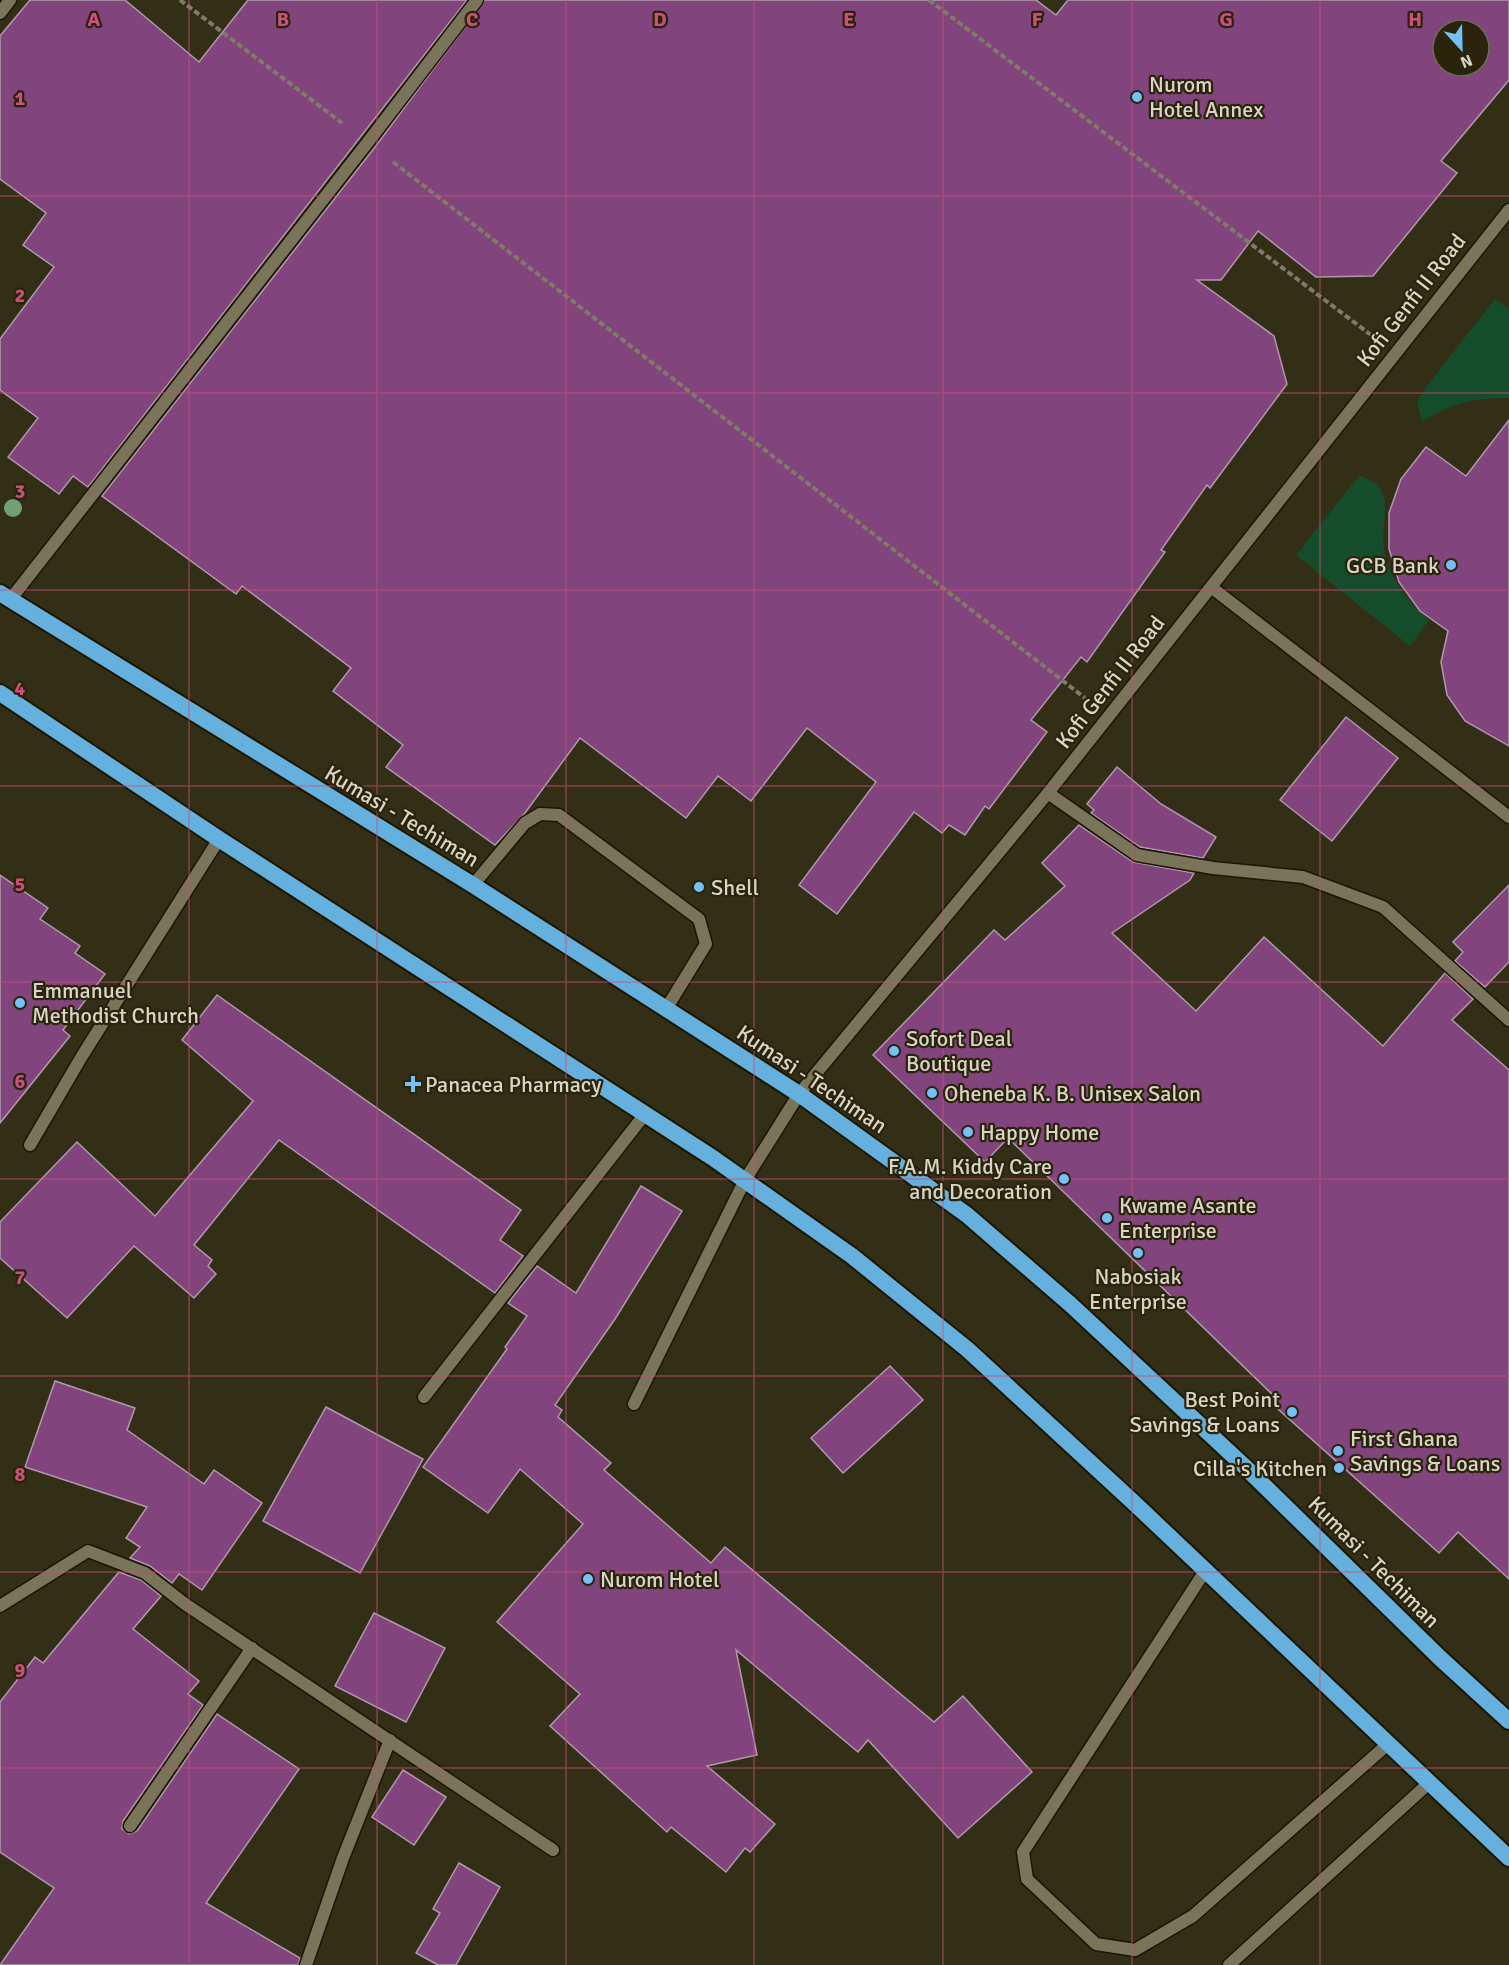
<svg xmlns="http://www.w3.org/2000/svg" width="1509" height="1965" font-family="Signika,sans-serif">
  <rect width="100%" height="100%" fill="#332e16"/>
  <g fill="#154c2b">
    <path d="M1495,299l14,10v89c-37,0 -56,5 -87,24l-5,-20 9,-15z"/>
    <path d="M1359,476c43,10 18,47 26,78 7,28 24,48 44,66l-19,26 -114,-91z"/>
  </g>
  <g fill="#82447c" stroke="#b199ad" stroke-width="1.5" fill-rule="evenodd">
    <path d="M30,0h95l74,62 49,-62h219l-379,487 -15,-11 -14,18 -51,-37 30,-39 -38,-28v-51l54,-72 -31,-22 23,-32 -46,-34v-143z"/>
    <path d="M485,0h551l20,15 12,-15h441v80l-68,81 16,12 -84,103 -57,1 -58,-46 -37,49h-24l77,56 13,48 -77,104 -3,-3 -46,65 4,2 -78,110 -6,-5 -50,63 16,12 -58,77 -4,-3 -20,29 -16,-10 -7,8 -28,-21 -77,102 -38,-29 77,-103 -69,-54 -56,73 -33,-25 -32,42 -106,-80 -55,75 -30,32 -109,-78 17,-22 -70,-54 18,-23 -109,-82 -6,8 -134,-98 273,-349zM1443,30h36v36h-36z"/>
    <path d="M1509,420v326l-44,-25 -18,-26 -6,-33 7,-31 -28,-20 -21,-29 -10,-33v-36l12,-34 25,-32 40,29z"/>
    <path d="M1346,717l52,41 -66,83 -52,-41z"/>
    <path d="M1117,767l44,37 55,33 -13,21 -63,-11 -49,-34 3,-3 -7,-6z"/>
    <path d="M1079,825l54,37 61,11 -4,7 -78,53 84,78 68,-74 119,109 62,-73 28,26 -21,21 57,50v509l-51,-47 -19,21 -169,-151 5,-5 -267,-259 -23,24 -112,-107 121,-125 11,10 60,-54 -23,-23z"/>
    <path d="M0,875l48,33 -8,11 40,27 -5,7 30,21 -42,56 7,6 -70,87z"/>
    <path d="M1509,885v77l-24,25 -30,-26 8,-9 -10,-10z"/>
    <path d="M217,995l304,215 -21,30 23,16 -28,37 -216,-153 -85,105 18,15 -4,6 8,8 -22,24 -60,-52 -67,72 -67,-60v-36l77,-80 78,74 98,-115 -71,-61z"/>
    <path d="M641,1186l41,25 -67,108 -60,86 7,5 -4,7 53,46 -7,7 107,93 14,-16 209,175 29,-26 69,76 -74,66 -90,-98 -10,12 -122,-102 21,105 -50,11 68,58 -25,28 -5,-4 -19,24 -55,-45 -4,5 -117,-106 30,-32 -83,-72 86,-98 -63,-55 -32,44 -65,-46 84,-118 -2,-2 22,-31 -19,-13 29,-37 39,27z"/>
    <path d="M890,1366l33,34 -80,73 -32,-35z"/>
    <path d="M55,1381l80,27 -8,22 77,54 10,-14 48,33 -60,87 -23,-16 -7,9 -22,-17 -20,-8 10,-11 -14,-9 21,-31 -122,-40z"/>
    <path d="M326,1407l97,52 -63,114 -97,-52z"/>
    <path d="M119,1572l22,8 20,16 -28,33 66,52 -11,13 15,11 -80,116 -1,8 7,5 8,-3 80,-117 82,55 -93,134 94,55 -2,7h-298l54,-77 -54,-36v-150l35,-45 8,6z"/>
    <path d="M374,1613l71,35 -39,74 -71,-36z"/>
    <path d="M403,1770l43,27 -32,48 -42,-28z"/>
    <path d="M459,1863l41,24 -44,78h-18l-22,-12 24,-40 -7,-4z"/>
  </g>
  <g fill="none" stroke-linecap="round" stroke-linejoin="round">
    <defs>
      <g id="service">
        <path d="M1211,587l298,230"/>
        <path d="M473,885l52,-62 15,-9 19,1 140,104 7,25 -40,65"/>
        <path d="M30,1145l52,-89 137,-217"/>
        <path d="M424,1397l221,-283"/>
        <path d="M634,1404l111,-224"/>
        <path d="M1205,1571l-182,281 4,27 69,65 39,6 58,-34 195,-172"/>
        <path d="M0,1606l88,-55 57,22 40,31 368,246"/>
        <path d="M130,1826l122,-178"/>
        <path d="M306,1965l37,-107 47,-118"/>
        <path d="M1229,1965l200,-182"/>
      </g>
      <g id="minor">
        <path d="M0,13l10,-13"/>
        <path d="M10,600l358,-458 109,-142"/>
        <path d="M1048,793l89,62 76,13 90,9 80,30 126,113"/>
        <path d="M745,1180l54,-86 249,-301 461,-583"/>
      </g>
      <g id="trunk">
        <path d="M0,593l473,292 326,209 168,121 103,89 173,161 197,193 69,63"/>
        <path d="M0,693l219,146 494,319 139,98 115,93 165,152 377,357"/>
      </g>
    </defs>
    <use href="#service" stroke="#1b1601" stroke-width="15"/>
    <use href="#minor" stroke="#1b1601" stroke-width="15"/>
    <use href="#trunk" stroke="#1b1601" stroke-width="20"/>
    <g stroke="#807b68" stroke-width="4" stroke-dasharray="6 3" stroke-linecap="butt">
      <path d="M180,0l162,123"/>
      <path d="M929,0l442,335"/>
      <path d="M393,162l692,536"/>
    </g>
    <use href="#service" stroke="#7a745a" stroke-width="12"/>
    <use href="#minor" stroke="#7a745a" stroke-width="12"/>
    <use href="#trunk" stroke="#66b0dd" stroke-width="16"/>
  </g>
  <circle fill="#729f74" cx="13" cy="508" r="9"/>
  <path fill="none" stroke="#c9517b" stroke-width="1.5" stroke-opacity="0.55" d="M189,0v1965M377,0v1965M566,0v1965M754,0v1965M943,0v1965M1132,0v1965M1320,0v1965M0,196h1509M0,393h1509M0,590h1509M0,786h1509M0,982h1509M0,1179h1509M0,1376h1509M0,1572h1509M0,1768h1509"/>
  <g fill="#75c0f6" stroke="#2a240c" stroke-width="2">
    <circle cx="1137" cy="97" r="6"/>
    <circle cx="1451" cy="565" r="6"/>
    <circle cx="699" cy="887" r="6"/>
    <circle cx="20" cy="1003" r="6"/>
    <circle cx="894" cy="1051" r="6"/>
    <path d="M410 1075h6v6h6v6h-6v6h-6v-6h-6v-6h6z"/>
    <circle cx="932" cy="1093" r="6"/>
    <circle cx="968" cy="1132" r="6"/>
    <circle cx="1064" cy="1179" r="6"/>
    <circle cx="1107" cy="1218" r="6"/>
    <circle cx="1138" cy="1253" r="6"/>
    <circle cx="1292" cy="1412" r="6"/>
    <circle cx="1338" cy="1451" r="6"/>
    <circle cx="1339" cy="1468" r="6"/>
    <circle cx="588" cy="1579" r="6"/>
  </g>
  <g text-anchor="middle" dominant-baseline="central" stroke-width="4.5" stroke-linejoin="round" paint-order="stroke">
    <g font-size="22" fill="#d8d5c6" stroke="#2a240c" text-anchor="start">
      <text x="1149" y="84">Nurom<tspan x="1149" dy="25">Hotel Annex</tspan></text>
      <text x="1439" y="565" text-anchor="end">GCB Bank</text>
      <text x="711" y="887">Shell</text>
      <text x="32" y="990">Emmanuel<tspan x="32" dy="25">Methodist Church</tspan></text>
      <text x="906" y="1038">Sofort Deal<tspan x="906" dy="25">Boutique</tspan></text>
      <text x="425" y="1084">Panacea Pharmacy</text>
      <text x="944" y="1093">Oheneba K. B. Unisex Salon</text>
      <text x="980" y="1132">Happy Home</text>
      <text x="1052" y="1166" text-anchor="end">F.A.M. Kiddy Care<tspan x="1052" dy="25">and Decoration</tspan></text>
      <text x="1119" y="1205">Kwame Asante<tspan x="1119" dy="25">Enterprise</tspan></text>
      <text x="1138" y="1276" text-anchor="middle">Nabosiak<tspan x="1138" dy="25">Enterprise</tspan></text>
      <text x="1280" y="1399" text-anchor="end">Best Point<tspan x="1280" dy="25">Savings &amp; Loans</tspan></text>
      <text x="1350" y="1438">First Ghana<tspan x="1350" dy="25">Savings &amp; Loans</tspan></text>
      <text x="1327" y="1468" text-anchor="end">Cilla's Kitchen</text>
      <text x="600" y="1579">Nurom Hotel</text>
    </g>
    <g font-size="22" fill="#d8d5c6" stroke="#2a240c">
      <text transform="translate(1411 300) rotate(-52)">Kofi Genfi II Road</text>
      <text transform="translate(1110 682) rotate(-52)">Kofi Genfi II Road</text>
      <text transform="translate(402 816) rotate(31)">Kumasi - Techiman</text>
      <text transform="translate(812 1079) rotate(34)">Kumasi - Techiman</text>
      <text transform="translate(1374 1562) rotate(45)">Kumasi - Techiman</text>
    </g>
  </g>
  <g font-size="20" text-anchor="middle" font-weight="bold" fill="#c9517b" stroke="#2a240c" stroke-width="4.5" stroke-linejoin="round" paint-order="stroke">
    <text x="94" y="26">A</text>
    <text x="283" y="26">B</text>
    <text x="472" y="26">C</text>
    <text x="660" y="26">D</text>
    <text x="849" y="26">E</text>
    <text x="1037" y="26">F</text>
    <text x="1226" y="26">G</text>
    <text x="1415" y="26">H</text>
    <text x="20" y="105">1</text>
    <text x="20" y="302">2</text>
    <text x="20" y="498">3</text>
    <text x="20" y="695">4</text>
    <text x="20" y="891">5</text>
    <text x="20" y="1088">6</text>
    <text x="20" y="1284">7</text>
    <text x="20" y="1481">8</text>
    <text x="20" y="1677">9</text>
  </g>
  <g transform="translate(1461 48) rotate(158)"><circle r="28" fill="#2a240c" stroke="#706b56" stroke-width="1.5"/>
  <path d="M0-4.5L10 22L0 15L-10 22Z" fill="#75c0f6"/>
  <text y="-9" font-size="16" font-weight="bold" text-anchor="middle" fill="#d8d5c6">N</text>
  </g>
</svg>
